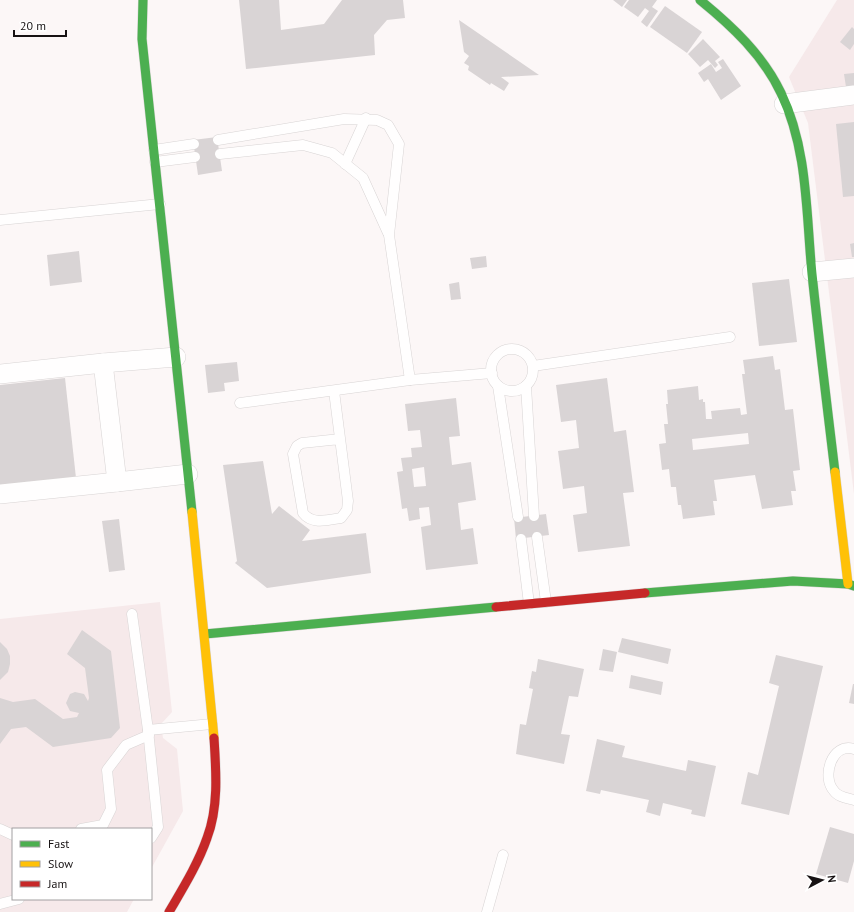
<svg xmlns="http://www.w3.org/2000/svg" width="854" height="912" font-family="'PT Sans',sans-serif">
  <rect width="100%" height="100%" fill="#fcf7f7"/>
  <g fill="#f6e9ea">
    <path d="M837,0h17v494l-46,-371 -19,-46z"/>
    <path d="M160,602l12,110 -11,12 2,14 14,11 6,62 -32,58v-40h-138v70h121l-7,13h-127v-293z"/>
  </g>
  <g fill="#d9d4d5" fill-rule="evenodd">
    <path d="M239,0h40l2,30 43,-6 18,-24h61l2,18 -18,2 -13,15 1,20 -129,14z"/>
    <path d="M613,0h14l-5,7z"/>
    <path d="M629,0h28l-5,7 6,4 -11,16 -6,-5 8,-11 -4,-3 -7,9 -14,-10z"/>
    <path d="M665,6l37,26 -15,21 -37,-26z"/>
    <path d="M459,20l80,55 -38,2 8,6 -5,8 -13,-8 -1,2 -22,-15 1,-4 -5,-3 5,-7 -5,-4z"/>
    <path d="M852,27l2,2v15l-4,6 -10,-8z"/>
    <path d="M703,39l17,18 -5,4 3,4 -3,3 -7,-8 -8,7 -12,-13z"/>
    <path d="M723,59l18,27 -20,14 -13,-21 -4,3 -6,-9 13,-9 5,8 6,-4 -4,-6z"/>
    <path d="M854,73v13l-8,1 -2,-13z"/>
    <path d="M854,122v74l-11,1 -7,-73z"/>
    <path d="M217,137l5,34 -24,4 -5,-35z"/>
    <path d="M854,243v14h-2l-2,-13z"/>
    <path d="M79,251l3,31 -32,4 -3,-31z"/>
    <path d="M486,256l1,11 -15,2 -2,-11z"/>
    <path d="M789,279l8,63 -38,4 -7,-63z"/>
    <path d="M459,282l2,17 -10,1 -2,-16z"/>
    <path d="M773,356l2,14 5,-1 5,41 8,-1 7,61 -7,1 3,20h-5l2,14 -31,4 -7,-34 -41,5 3,21h-4l2,14 -32,4 -2,-14h-3l-2,-18h-5l-2,-18 -7,1 -3,-26 7,-1 -2,-19h4l-2,-20h2l-1,-14 31,-4 1,14 4,-1v3h2l1,17h6l-1,-8 29,-3 1,7 6,-1 -5,-40h3l-2,-14zM748,433l1,11 -56,6 -1,-11z"/>
    <path d="M237,362l2,19 -15,2 1,8 -17,2 -3,-28z"/>
    <path d="M65,378l11,100 -76,9v-102z"/>
    <path d="M607,378l7,54 12,-2 8,62 -11,1 7,53 -52,6 -5,-37 14,-2 -3,-27 -21,3 -5,-38 21,-3 -3,-28 -15,2 -5,-37z"/>
    <path d="M456,398l4,38 -11,1 3,28 19,-3 5,38 -18,3 3,27 12,-2 5,36 -52,6 -5,-43 10,-2 -2,-18 -10,1 1,11 -11,2 -2,-13 -5,1 -5,-37 6,-1 -2,-13 11,-1 -1,-9 11,-1 -2,-17 -12,1 -3,-27zM424,467l2,19 -12,1 -2,-18z"/>
    <path d="M263,461l9,53 7,-8 31,24 -8,11 64,-8 5,40 -104,15 -32,-25 2,-2 -14,-96z"/>
    <path d="M546,514l3,21 -33,4 -2,-21z"/>
    <path d="M119,519l6,51 -16,2 -7,-51z"/>
    <path d="M82,630l29,21 9,77 -9,10 -58,9 -27,-20 -15,2 -11,15v-46l13,4 22,-3 28,20 14,-2 2,-4 -9,-2 -4,-8 4,-9 5,-2 9,2 4,7 1,-3 -4,-30 -18,-14z"/>
    <path d="M622,638l49,11 -3,15 -50,-12z"/>
    <path d="M0,642l7,7 3,7v8l-2,8 -8,8z"/>
    <path d="M603,649l14,3 -4,20 -14,-2z"/>
    <path d="M776,655l47,11 -34,149 -48,-11 7,-32 10,3 21,-89 -10,-3z"/>
    <path d="M538,659l46,10 -6,28 -9,-1 -8,38 9,1 -6,29 -48,-10 4,-30 6,1 7,-36 -4,-1 3,-17 4,1z"/>
    <path d="M631,675l32,7 -2,13 -32,-7z"/>
    <path d="M853,684h1v20l-5,-1z"/>
    <path d="M597,739l28,7 -3,11 64,14 2,-11 28,6 -11,51 -14,-3 1,-4 -29,-7 -3,13 -14,-4 3,-12 -48,-10 -1,4 -14,-3z"/>
    <path d="M830,827l24,7v27l-6,22 -32,-9z"/>
  </g>
  <g fill="none" stroke-linecap="round" stroke-linejoin="round">
    <defs>
      <g id="lane">
        <path d="M218,140l126,-21 33,1 11,5 11,19 -10,91 21,145 -170,23"/>
        <path d="M154,150l40,-6"/>
        <path d="M220,154l83,-9 29,8 31,25 25,55"/>
        <path d="M155,162l40,-5"/>
        <path d="M345,164l21,-46"/>
        <path d="M0,220l160,-16"/>
        <circle cx="512" cy="370" r="21"/>
        <path d="M533,366l197,-29"/>
        <path d="M410,380l82,-7"/>
        <path d="M498,386l20,131"/>
        <path d="M526,386l8,130"/>
        <path d="M334,391l14,110 -1,9 -6,8c-13,2 -29,7 -38,-5l-10,-59 4,-8 5,-3 38,-4"/>
        <path d="M537,537l9,65"/>
        <path d="M521,539l8,65"/>
        <path d="M132,614l16,116 10,97 -7,11"/>
        <path d="M148,730l64,-6"/>
        <path d="M854,749c-22,-7 -33,28 -20,42 4,6 13,7 20,9"/>
        <path d="M0,829l13,6"/>
        <path d="M81,829l22,-4 8,-16 -4,-39 19,-25 23,-10"/>
        <path d="M0,904l19,-5"/>
        <path d="M487,912l16,-57"/>
      </g>
      <g id="street">
        <path d="M784,104l70,-9"/>
        <path d="M812,272l42,-4"/>
        <path d="M176,357l-73,6 14,119 71,-8"/>
        <path d="M0,374l103,-11"/>
        <path d="M0,494l117,-12"/>
      </g>
      <g id="fast">
        <path d="M143,0l-1,39 50,473"/>
        <path d="M700,0c32,26 63,55 81,93 27,56 25,120 31,181 7,66 15,132 23,198"/>
        <path d="M645,593l148,-12 55,3 6,2"/>
        <path d="M205,634l291,-27"/>
      </g>
      <g id="slow">
        <path d="M835,472l13,112"/>
        <path d="M192,512l22,226"/>
      </g>
      <g id="jam">
        <path d="M496,607l149,-14"/>
        <path d="M169,912c14,-24 29,-48 38,-74 12,-31 9,-68 7,-100"/>
      </g>
    </defs>
    <use href="#lane" stroke="#d8d4d4" stroke-width="11"/>
    <use href="#street" stroke="#d8d4d4" stroke-width="20"/>
    <use href="#fast" stroke="#d8d4d4" stroke-width="10"/>
    <use href="#slow" stroke="#d8d4d4" stroke-width="10"/>
    <use href="#jam" stroke="#d8d4d4" stroke-width="10"/>
    <use href="#lane" stroke="#fffefe" stroke-width="10"/>
    <use href="#street" stroke="#fffefe" stroke-width="19"/>
    <use href="#fast" stroke="#4caf50" stroke-width="9"/>
    <use href="#slow" stroke="#ffc107" stroke-width="9"/>
    <use href="#jam" stroke="#c62828" stroke-width="9"/>
  </g>
  <rect x="12" y="828" width="140" height="72" fill="#ffffff" stroke="#a2a0a1"/>
  <rect x="20" y="841" width="20" height="6" fill="#4caf50" stroke="#a2a0a1"/>
  <text x="48" y="848" font-size="12" fill="#171213">Fast</text>
  <rect x="20" y="861" width="20" height="6" fill="#ffc107" stroke="#a2a0a1"/>
  <text x="48" y="868" font-size="12" fill="#171213">Slow</text>
  <rect x="20" y="881" width="20" height="6" fill="#c62828" stroke="#a2a0a1"/>
  <text x="48" y="888" font-size="12" fill="#171213">Jam</text>
  <g transform="translate(822 880) rotate(83)" stroke="#ffffff" stroke-width="3" paint-order="stroke">
  <path d="M0-3L7 15L0 10L-7 15Z" fill="#171213"/>
  <text y="-6" font-size="11" font-weight="bold" text-anchor="middle" fill="#171213">N</text>
  </g>
  <path d="M14 30v6h52v-6" fill="none" stroke="#171213" stroke-width="2"/>
  <text x="20" y="30" font-size="12" fill="#171213" stroke="#ffffff" stroke-width="3" paint-order="stroke">20 m</text>
</svg>
